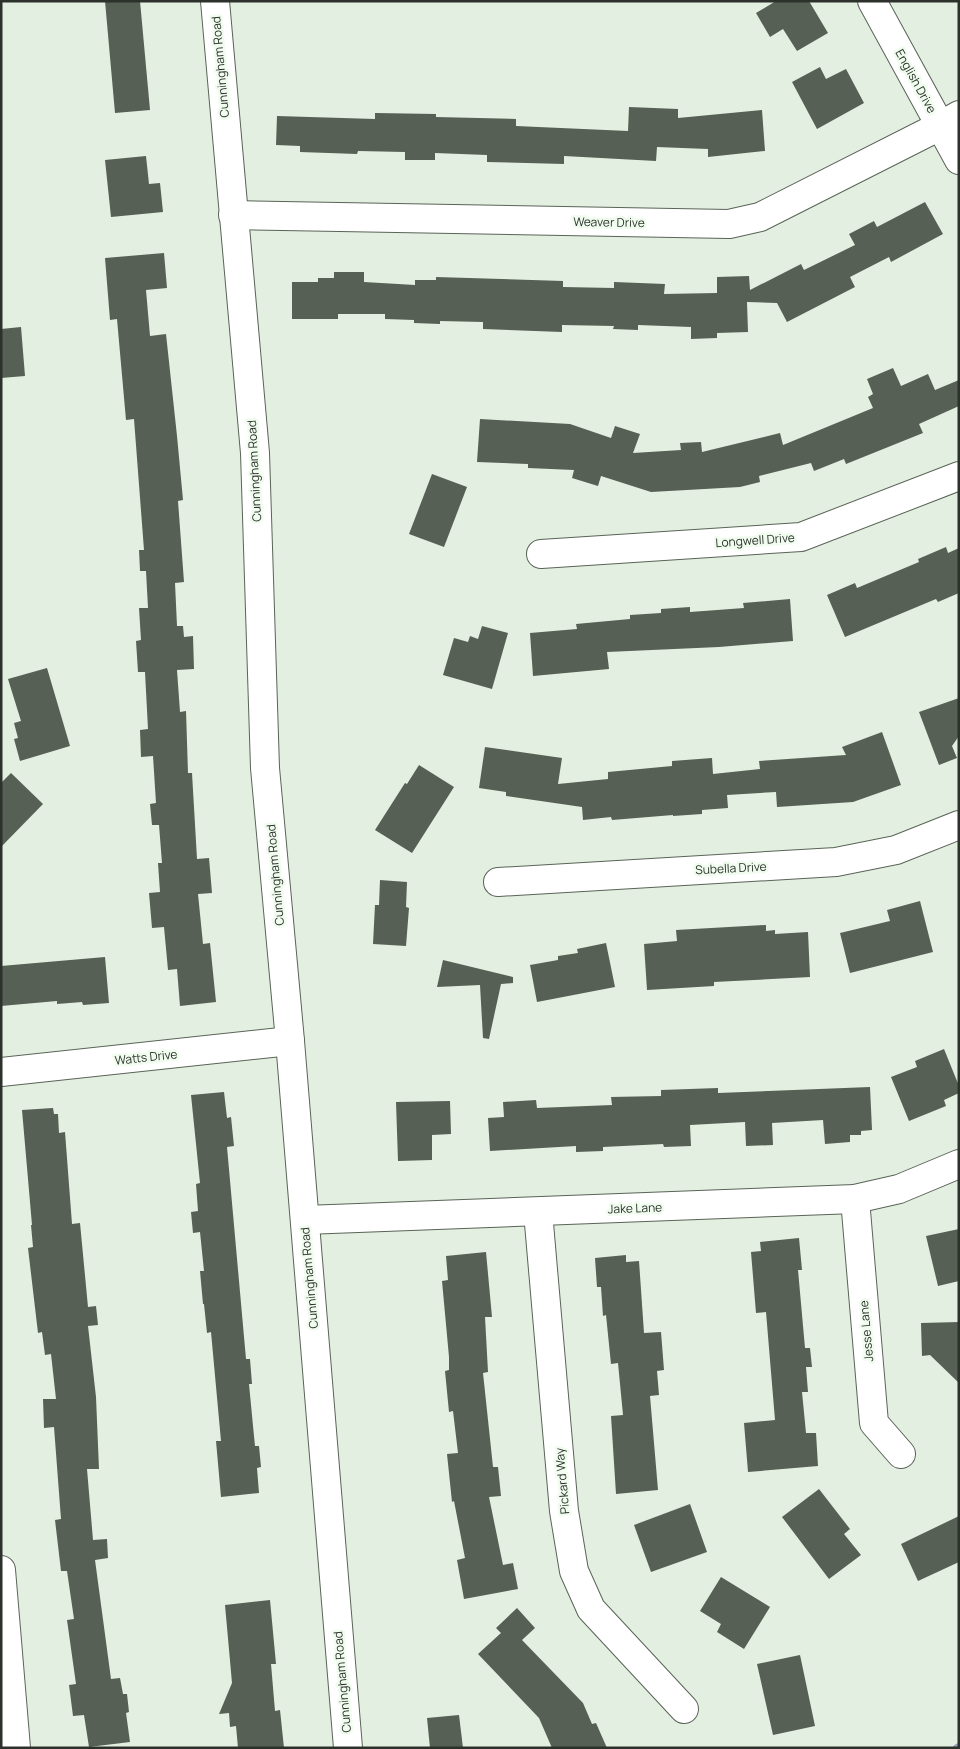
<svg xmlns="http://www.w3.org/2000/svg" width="960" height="1749" font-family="Manrope,sans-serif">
  <rect width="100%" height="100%" fill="#e3efe0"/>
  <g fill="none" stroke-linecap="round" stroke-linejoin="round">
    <path stroke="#9a9ebe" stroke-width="8" d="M957,1748l2,-1"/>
  </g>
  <g fill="#566054">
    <path d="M105,1h35l10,109 -35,3z"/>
    <path d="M776,1h33l19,32 -31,18 -14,-22 -13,8 -14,-24z"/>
    <path d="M820,67l6,12 20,-10 18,34 -47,26 -25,-47z"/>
    <path d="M629,107l49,2v9l84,-8 3,41 -57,6v-8l-51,-2 -1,14 -92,-5v8l-77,-2v-7l-52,-2v7h-30v-8l-47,-1 -1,3 -57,-2v-6l-24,-1 1,-29 98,3v-6l61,1v3l80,2v7l112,5z"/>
    <path d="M146,156l3,28 11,-1 3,29 -52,5 -6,-57z"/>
    <path d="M925,202l18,32 -52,28 -2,-5 -39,20 5,10 -68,35 -10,-19 -30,-1 1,30 -31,1v5l-26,1v-12l-53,-2v5l-25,-1 1,-3 -52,-1v7l-79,-3v-7l-43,-1v3l-26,-1v-3l-29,-1v-5h-47v5h-46v-37h26v-4h16v-6h30v10l51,3v-5h21v-3l127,4v6l51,1v-6l51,2 -1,10 53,-1v-16l32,-1 1,14 51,-26 3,6 51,-25 -6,-11 25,-13 3,6z"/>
    <path d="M164,253l3,35 -21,2 4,46 16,-2 11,102 6,64 -5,1 6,81 -9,1 2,43h6l1,11 9,-1 1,33 -17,1 3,42 6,-1 2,62h4l5,86 12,-1 3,35 -14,1 5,50 7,-1 6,59 -36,4 -3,-37 -9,1 -4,-43 -12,1 -3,-35 11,-1 -2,-29h4l-3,-38h-7l-2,-21 6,-1 -3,-47 -12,1 -1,-27 8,-1 -3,-57h-7l-2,-31 5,-1 -2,-32h9l-2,-37h-6l-1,-21h5l-10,-131 -8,1 -9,-101 -7,1 -5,-62z"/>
    <path d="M21,327l4,49 -24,2v-49z"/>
    <path d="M893,368l8,18 27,-12 7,16 24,-10v26l-40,18 4,9 -77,31 -2,-5 -30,12 -3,-8 -52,13 1,6 -20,5 -89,5 -50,-16 -3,10 -26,-8 2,-8 -46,-2v-4l-51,-2 3,-43 90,5 41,14 4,-12 25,8 -7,19 48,-3 -1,-7 21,-1 1,10 78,-19 3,12 90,-37 -5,-11 5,-3 -6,-15z"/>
    <path d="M432,474l35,13 -23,60 -35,-13z"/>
    <path d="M946,547l2,6 11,-5v45l-21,9 -2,-3 -91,38 -18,-42 28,-12 2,5 62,-26 -1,-3z"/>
    <path d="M790,599l3,42 -74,6 -112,5 2,17 -76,7 -3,-43 47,-4 -1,-5 54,-5v-4l31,-2v-4l29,-2v5l54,-4 -1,-5z"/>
    <path d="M482,626l26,7 -16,56 -49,-14 11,-37 14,4 2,-6 8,3z"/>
    <path d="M47,668l23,78 -50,15 -6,-22 4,-1 -4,-15 7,-2 -13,-42z"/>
    <path d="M959,698v38l-7,10 5,12 -18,7 -20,-53z"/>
    <path d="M882,732l19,53 -48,17 -76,5 -1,-15 -49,3 1,13 -26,2v4l-29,2v-1l-61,5 -1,-3 -28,3 -1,-13 -76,-11v-4l-27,-4 6,-41 77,11 -4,26 50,-5v-7l64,-6v-5l40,-3 1,16 47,-5 -1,-8 87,-6 -4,-8z"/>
    <path d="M419,765l35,22 -42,66 -37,-23 30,-47 2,1z"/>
    <path d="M11,773l32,31 -42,43v-64z"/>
    <path d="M380,880l27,2 -1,25 3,1 -3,38 -33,-2 2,-39h4z"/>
    <path d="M920,901l13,51 -83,21 -10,-40 50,-12 -3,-11z"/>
    <path d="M766,925v6l9,-1v4l33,-2 2,45 -96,5v4l-67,4 -3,-46 33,-3 -1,-11z"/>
    <path d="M606,943l9,44 -78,15 -7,-37 28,-5v-4l20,-3 -1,-4z"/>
    <path d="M105,957l4,46 -26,2 -1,-3 -25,2v-3l-56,5v-40z"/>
    <path d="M443,960l70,17v6l-12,1 -12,55 -6,-1 -3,-53 -43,2z"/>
    <path d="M944,1049l15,37v7l-15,7 2,6 -37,15 -18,-44 26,-10 -2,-6z"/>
    <path d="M870,1087l2,43 -11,1v4h-11v7l-25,2 -2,-24 -51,3 1,22 -27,1 -1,-24 -55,3 1,21 -27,1 -1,-3 -60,3v4l-27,1v-6l-86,5 -2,-33 16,-1 -1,-15 33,-2 1,8 75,-3 -1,-8 50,-1v-6l57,-2v5z"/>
    <path d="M224,1092l3,26 4,-1 3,29 -7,1 19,212h4l2,25h-3l4,42 2,20h4l2,21 -4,1 2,25 -38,4 -5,-56h5l-10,-109 -4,1 -3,-29h-1l-3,-33h4l-4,-39 -7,1 -2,-21 7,-1 -2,-27 4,-1 -9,-88z"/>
    <path d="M450,1101l1,33 -19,1v25l-34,1 -2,-59z"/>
    <path d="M53,1108l1,6h4l1,19 6,-1 7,92 8,-1 8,84 8,-1 2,19 -10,1 8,71 3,72h-12l6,71 14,-1 1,19 -13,2 16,119 9,-1 3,16h4l2,18 -3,1 4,29 -41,5 -5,-32 -11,1 -4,-31 7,-1 -9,-64 7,-1 -7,-48h-6l-6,-51 6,-1 -7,-92 -10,1 -1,-29h13l-5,-45 -6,1 -3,-23 -4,1 -10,-85 5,-1 -2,-22h1l-10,-115z"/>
    <path d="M959,1229v52l-21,5 -12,-50z"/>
    <path d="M799,1238l3,32h-4l7,78h5l2,19h-6l2,25h-6l4,41h10l2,33 -70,6 -4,-49 31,-3 -9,-108 -10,1 -5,-61 10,-1 -1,-9z"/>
    <path d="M486,1252l6,65h-7l3,55 -5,1 10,94h5l3,29 -12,1 14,68 10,-2 5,26 -54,10 -7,-39 8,-2 -11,-57 -2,1 -5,-48 11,-1 -5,-42 -4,1 -4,-41 4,-1v-13l-7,-76 6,-1 -2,-24z"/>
    <path d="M626,1255v7l13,-1 5,72 17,-1 3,38 -7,1 2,24 -9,1 8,94 -42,4 -5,-78 12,-1 -5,-52 -7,1 -5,-49 -3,1 -2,-29h-4l-2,-29z"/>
    <path d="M959,1322v61l-29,-28 -8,1 -1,-33z"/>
    <path d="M819,1489l31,40 -6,5 17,21 -32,24 -47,-62z"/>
    <path d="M690,1504l17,48 -56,20 -17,-47z"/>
    <path d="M959,1516v46l-41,19 -17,-37z"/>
    <path d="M721,1577l49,30 -26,42 -27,-17 4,-8 -21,-13z"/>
    <path d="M270,1600l6,64h-5l4,47 5,-1 4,38h-46l-2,-22 -6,1 -1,-14 -10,1 13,-31 -7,-78z"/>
    <path d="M517,1608l18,20 -13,12 61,63 9,21 4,-1 11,25h-55l-13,-30 -61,-64 23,-21 -5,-5z"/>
    <path d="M800,1655l15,71 -42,9 -16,-71z"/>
    <path d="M459,1715l4,33h-33l-3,-30z"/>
  </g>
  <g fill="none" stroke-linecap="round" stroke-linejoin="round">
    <defs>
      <g id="street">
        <path d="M215,1l40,452 10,315 25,273 58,707"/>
        <path d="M872,1l87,159"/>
        <path d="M233,215l496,9 31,-7 180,-91 19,-11"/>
        <path d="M541,554l260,-17 158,-61"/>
        <path d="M498,882l338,-20 60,-12 63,-25"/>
        <path d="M1,1072l289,-31"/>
        <path d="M855,1199l19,224 27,31"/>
        <path d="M538,1212l26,299 10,60 17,38 93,100"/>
        <path d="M305,1220l550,-21 44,-10 60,-25"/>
        <path d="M1,1570l15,178"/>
      </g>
    </defs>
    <use href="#street" stroke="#596457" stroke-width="30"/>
    <use href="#street" stroke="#fff" stroke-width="28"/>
  </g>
  <g text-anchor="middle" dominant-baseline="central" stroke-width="5" stroke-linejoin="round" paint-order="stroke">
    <g font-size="12" fill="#2c312c" stroke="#f0fcee">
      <text transform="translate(220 67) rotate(-95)">Cunningham Road</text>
      <text transform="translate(916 81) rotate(61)">English Drive</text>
      <text transform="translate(609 222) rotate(1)">Weaver Drive</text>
      <text transform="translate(254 471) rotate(-93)">Cunningham Road</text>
      <text transform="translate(755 540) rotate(-4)">Longwell Drive</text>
      <text transform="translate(731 868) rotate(-3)">Subella Drive</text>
      <text transform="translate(275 875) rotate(-95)">Cunningham Road</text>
      <text transform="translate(146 1057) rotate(-6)">Watts Drive</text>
      <text transform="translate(635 1208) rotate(-2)">Jake Lane</text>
      <text transform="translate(309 1278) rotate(-95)">Cunningham Road</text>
      <text transform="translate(866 1331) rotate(-95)">Jesse Lane</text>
      <text transform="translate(562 1481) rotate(-95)">Pickard Way</text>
      <text transform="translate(342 1682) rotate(-95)">Cunningham Road</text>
    </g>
  </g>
  <rect width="960" height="1749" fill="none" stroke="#2c312c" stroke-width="5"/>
</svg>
